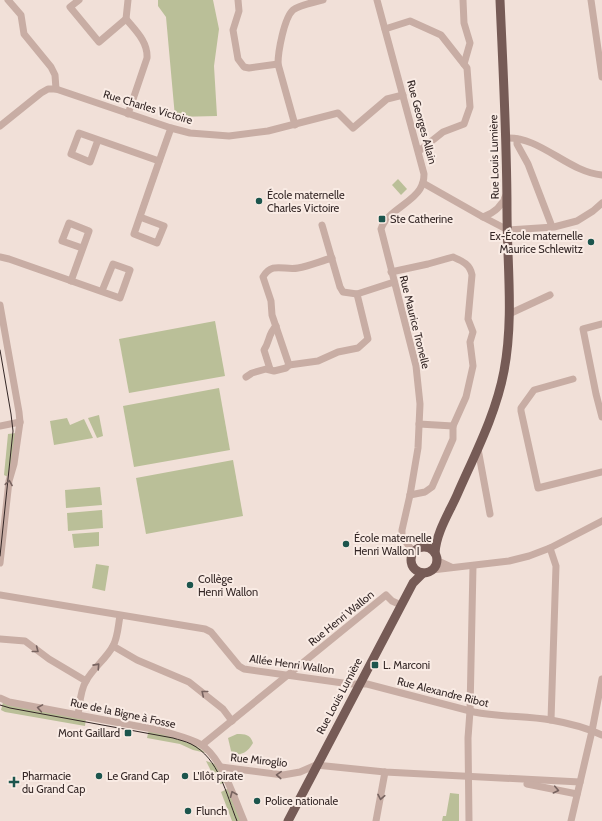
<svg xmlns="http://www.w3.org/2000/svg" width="602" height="821" font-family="Cabin,sans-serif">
  <rect width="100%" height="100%" fill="#f1e0d8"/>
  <g fill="#babf98">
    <path d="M158,0h55l6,29 -5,37 3,50 -42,1 -9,-100 -8,-11z"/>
    <path d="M398,179l9,10 -6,6 -9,-10z"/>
    <path d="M215,321l10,55 -96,17 -10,-54z"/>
    <path d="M219,388l11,62 -96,17 -11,-61z"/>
    <path d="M99,415l4,21 -6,2 -9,-20z"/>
    <path d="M67,418l3,7 14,-6 9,19 -39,7 -4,-24z"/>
    <path d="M16,433l-5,32 -3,12 -4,-2 4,-41z"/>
    <path d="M233,460l10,56 -97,18 -10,-56z"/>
    <path d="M100,487l2,18 -36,3 -1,-18z"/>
    <path d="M102,510l1,18 -35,3 -1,-18z"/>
    <path d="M99,532v14l-25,2 -2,-14z"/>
    <path d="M96,564l13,2 -4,25 -13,-3z"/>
    <path d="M3,702l83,16 -1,8 -80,-14 -4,-2z"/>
    <path d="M149,729l42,13 15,11 -13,-3 -13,-6 -33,-6z"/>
    <path d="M237,734c8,0 13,0 16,9 -5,9 -11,12 -21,12l-4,-17z"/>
    <path d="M206,761l10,3 10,18 -8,3z"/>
    <path d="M229,788l13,33h-10l-11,-29z"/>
    <path d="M450,793l9,1v27h-17l1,-5h3z"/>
  </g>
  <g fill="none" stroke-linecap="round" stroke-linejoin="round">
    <g stroke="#c8ada4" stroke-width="7">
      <path d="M8,0l13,15 3,19 27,33 4,8 1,14"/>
      <path d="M79,0l-9,7 29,35 27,-23c10,12 22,23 21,39l-19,56"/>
      <path d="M238,0l1,11 -6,19 5,29 6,8 5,1 29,-4"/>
      <path d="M377,0l47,174c0,5 -1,10 -4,15 -8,14 -34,23 -39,40l35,137 4,38 -2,44 -8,47 -8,35v6l11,16"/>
      <path d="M463,0l1,23 6,20 -6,21"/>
      <path d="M591,0l11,77"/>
      <path d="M126,19l2,-19"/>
      <path d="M385,29l25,-8 31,14 26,33 3,39 -6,17 -21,8 -24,19"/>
      <path d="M295,125l-17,-61c0,-12 6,-46 15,-54 8,-6 20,-7 30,-10"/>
      <path d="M0,126l41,-33 7,-4h8l115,39 19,5 39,3 39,-5 70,-18 15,15 34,-29 16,-4"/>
      <path d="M506,138c34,-2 62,34 96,37"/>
      <path d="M517,139v5l11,20 23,60"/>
      <path d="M98,140l-8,22 -19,-8 8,-21 80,28"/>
      <path d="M423,183l60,34 25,13 46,-3 23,-6 16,-10 9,-8"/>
      <path d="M140,217l24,9 -7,17 -23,-9c12,-35 24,-70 37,-106"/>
      <path d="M483,217c11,-4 19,-10 23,-22"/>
      <path d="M322,225l18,62 3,5 14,2 37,-12"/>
      <path d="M0,257l9,2 111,39 10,-28 -17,-6 -11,27"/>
      <path d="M391,272l37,-8 25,-7c9,4 17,7 19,18l-4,44 5,13 -3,10 3,24 -7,31 -13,29v13l-21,48 -7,5 -15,3"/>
      <path d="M71,281l18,-50 -20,-8 -7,18 20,7"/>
      <path d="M0,305l19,107 1,10 -6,42 -5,17 -9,82"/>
      <path d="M509,314l41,-19"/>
      <path d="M602,324l-19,5 13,65 6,23"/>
      <path d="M289,365l29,-4 20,-9 20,-4 10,-9 -11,-45"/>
      <path d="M270,369l-6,-19c6,-9 4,-16 12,-24"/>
      <path d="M246,377l6,-4 14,-4 8,2 12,-3 3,-3 -17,-50 -1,-14 -8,-24c9,-16 22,-6 35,-9 11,-2 23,-7 34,-10"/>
      <path d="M573,379l-39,11 -13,18v3l17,77 64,-16"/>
      <path d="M419,424l34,2"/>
      <path d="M0,426l20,-4"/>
      <path d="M478,449l12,65"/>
      <path d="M550,548l6,18 -5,154"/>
      <path d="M436,560l15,7"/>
      <path d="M432,570l77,-9 20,-5 21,-8 52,-27"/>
      <path d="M0,595l205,34 6,3 28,34 5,3 106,15h17l107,28c26,5 52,4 77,8 17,3 36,8 51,15"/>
      <path d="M0,639l25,2 24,18 37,22"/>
      <path d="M113,646l24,14 52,22 34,27 9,12"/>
      <path d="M0,698l9,4 154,29c12,4 26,7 37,13 22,13 34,54 44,77"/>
      <path d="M78,715c2,-12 2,-24 8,-34 7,-13 20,-22 27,-35 5,-9 5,-20 7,-30"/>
      <path d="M202,745l184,-150 6,6 9,4"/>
      <path d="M221,767l62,8 17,-3 16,-7 69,7 195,10"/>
      <path d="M527,784l50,10"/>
      <path d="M376,821l9,-49"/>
      <path d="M469,821l-1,-83 2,-27 3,-145"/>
      <path d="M571,821l21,-90 10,-52"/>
    </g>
    <g stroke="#765b56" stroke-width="9">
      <circle cx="424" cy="560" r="13"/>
      <path d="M435,553c1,-20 14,-40 22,-58 18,-41 39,-81 47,-124 10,-53 3,-107 3,-160 0,-70 -4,-141 -7,-211"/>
      <path d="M288,821l125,-238 10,-10"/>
    </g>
    <g stroke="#342726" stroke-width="1">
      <path d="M0,350l11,64 2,17 -13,125"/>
      <path d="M0,705l10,3 163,30c6,2 12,3 18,6 28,14 35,50 46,77"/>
    </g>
  </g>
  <defs><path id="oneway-chevron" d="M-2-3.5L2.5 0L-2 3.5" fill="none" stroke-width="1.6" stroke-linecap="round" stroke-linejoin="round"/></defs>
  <g stroke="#77635f">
    <use href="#oneway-chevron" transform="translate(9 483) rotate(-81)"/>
    <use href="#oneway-chevron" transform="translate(36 650) rotate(38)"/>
    <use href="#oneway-chevron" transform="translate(97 666) rotate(-48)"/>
    <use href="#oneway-chevron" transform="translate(204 693) rotate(-141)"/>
    <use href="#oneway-chevron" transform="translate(40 708) rotate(-170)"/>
    <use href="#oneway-chevron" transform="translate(279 775) rotate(-177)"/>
    <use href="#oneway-chevron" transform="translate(556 790) rotate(12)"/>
    <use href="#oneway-chevron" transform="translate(233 794) rotate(-112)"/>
    <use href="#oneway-chevron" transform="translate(381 797) rotate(101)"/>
  </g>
  <g fill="#1c554d" stroke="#f9ebe4" stroke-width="1.5">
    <circle cx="259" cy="201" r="4"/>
    <rect x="378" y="215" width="8" height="8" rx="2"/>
    <circle cx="591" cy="242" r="4"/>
    <circle cx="346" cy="544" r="4"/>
    <circle cx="190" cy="585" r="4"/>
    <rect x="371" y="661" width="8" height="8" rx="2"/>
    <rect x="124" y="729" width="8" height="8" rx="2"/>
    <circle cx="99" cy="776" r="4"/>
    <circle cx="185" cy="776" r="4"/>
    <path d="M12 776h4v4h4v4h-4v4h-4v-4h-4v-4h4z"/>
    <circle cx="257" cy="801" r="4"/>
    <circle cx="188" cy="811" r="4"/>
  </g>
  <g text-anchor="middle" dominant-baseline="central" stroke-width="4" stroke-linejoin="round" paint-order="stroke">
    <g font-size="11" fill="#342726" stroke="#f9ebe4">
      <text transform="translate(148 107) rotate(17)">Rue Charles Victoire</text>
      <text transform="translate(422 122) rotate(75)">Rue Georges Allain</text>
      <text transform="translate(494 157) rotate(-91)">Rue Louis Lumière</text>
      <text transform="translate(415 322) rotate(76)">Rue Maurice Tronelle</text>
      <text transform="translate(341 618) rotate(-39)">Rue Henri Wallon</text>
      <text transform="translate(292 664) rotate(8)">Allée Henri Wallon</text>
      <text transform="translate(443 692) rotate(14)">Rue Alexandre Ribot</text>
      <text transform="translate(339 696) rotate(-62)">Rue Louis Lumière</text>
      <text transform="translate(123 713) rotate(12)">Rue de la Bigne à Fosse</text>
      <text transform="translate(259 760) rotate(6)">Rue Miroglio</text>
    </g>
    <g font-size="11" fill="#342726" stroke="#f9ebe4" text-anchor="start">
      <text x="267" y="195">École maternelle<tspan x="267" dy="13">Charles Victoire</tspan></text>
      <text x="390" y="219">Ste Catherine</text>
      <text x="583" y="236" text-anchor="end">Ex-École maternelle<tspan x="583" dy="13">Maurice Schlewitz</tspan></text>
      <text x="354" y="538">École maternelle<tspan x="354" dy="13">Henri Wallon I</tspan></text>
      <text x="198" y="579">Collège<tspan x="198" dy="13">Henri Wallon</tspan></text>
      <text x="383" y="665">L. Marconi</text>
      <text x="120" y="733" text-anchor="end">Mont Gaillard</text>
      <text x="22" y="776">Pharmacie<tspan x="22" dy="13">du Grand Cap</tspan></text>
      <text x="107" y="776">Le Grand Cap</text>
      <text x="193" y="776">L'Ilôt pirate</text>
      <text x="265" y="801">Police nationale</text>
      <text x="196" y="811">Flunch</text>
    </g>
  </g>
</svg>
